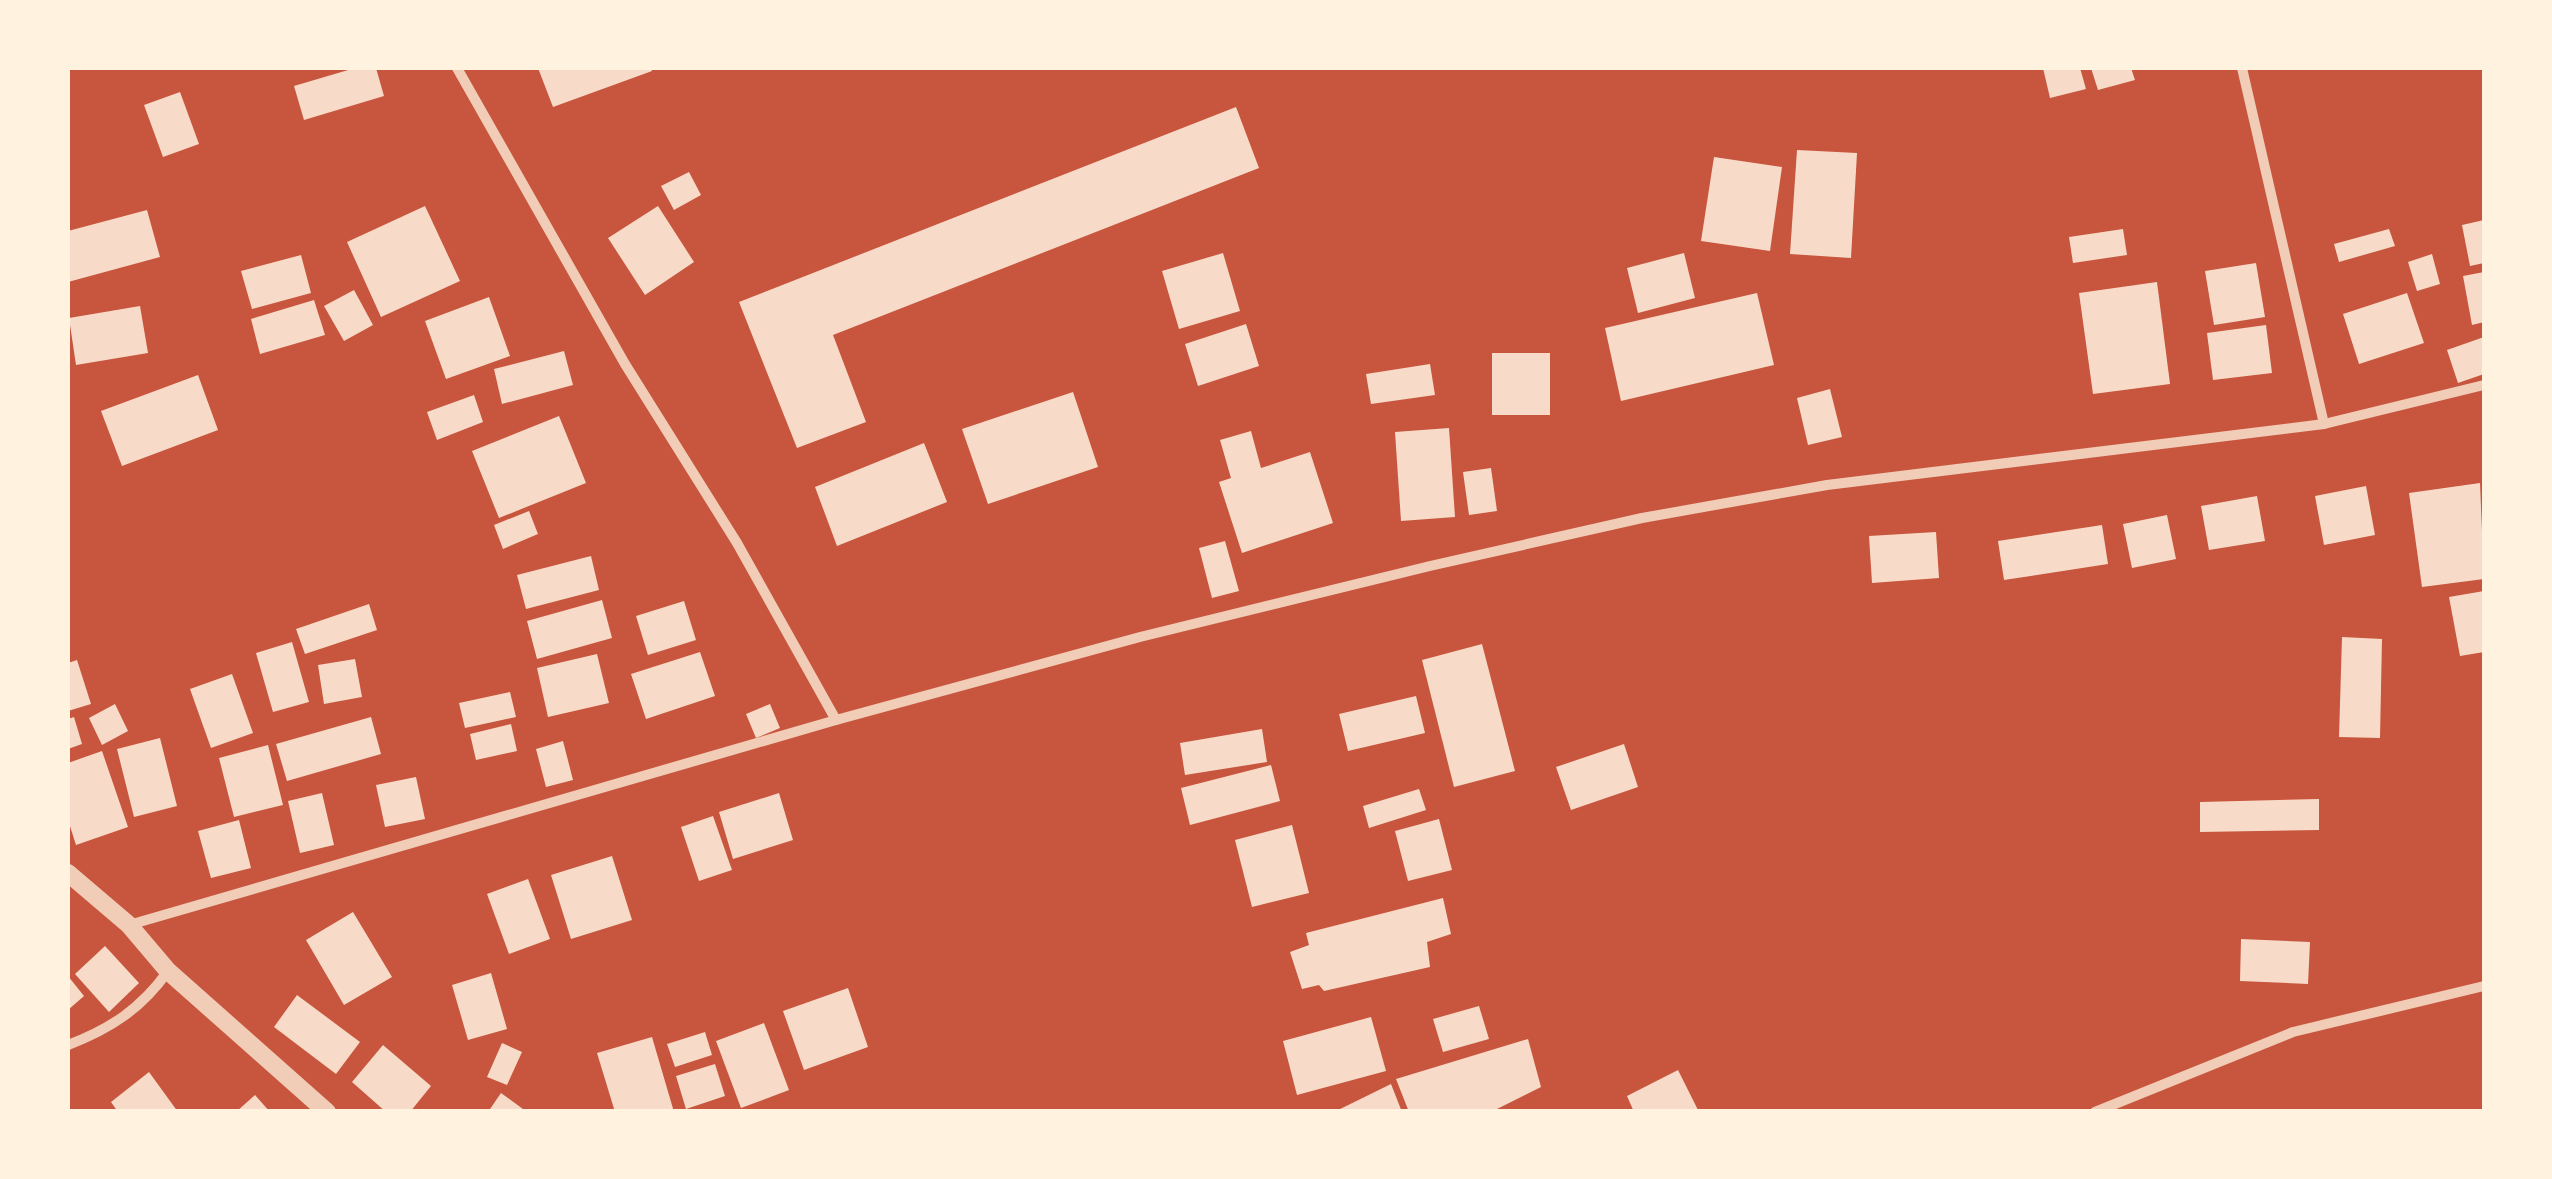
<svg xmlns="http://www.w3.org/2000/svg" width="2552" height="1179" font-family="'Titillium Web',sans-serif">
  <rect width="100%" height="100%" fill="#c8553d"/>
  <g fill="#f7dbc8">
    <path d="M355,68h21l8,28 -80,24 -10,-34z"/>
    <path d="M538,68h113l1,3 -99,36z"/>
    <path d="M2043,68h37l6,21 -36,9z"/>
    <path d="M2091,68h40l4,12 -37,10z"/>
    <path d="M180,92l19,52 -36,13 -19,-52z"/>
    <path d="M1236,107l23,61 -426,167 33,87 -69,26 -58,-146z"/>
    <path d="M1797,150l60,3 -6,105 -61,-4z"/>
    <path d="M1714,157l68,10 -12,84 -69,-10z"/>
    <path d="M689,172l12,23 -27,15 -13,-24z"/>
    <path d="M425,206l35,75 -79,36 -34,-75z"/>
    <path d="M658,206l36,56 -49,33 -37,-57z"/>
    <path d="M147,210l13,47 -92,25v-51z"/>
    <path d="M2484,220v43l-14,3 -8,-41z"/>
    <path d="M2123,229l4,26 -54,8 -4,-26z"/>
    <path d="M2389,229l6,17 -56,16 -5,-18z"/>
    <path d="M1223,253l17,58 -61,18 -17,-58z"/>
    <path d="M1684,253l11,45 -57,15 -11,-45z"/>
    <path d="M2432,254l8,30 -23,7 -9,-29z"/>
    <path d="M301,255l10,38 -59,16 -11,-38z"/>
    <path d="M2256,263l9,54 -51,8 -9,-54z"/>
    <path d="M2484,272v50l-12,3 -9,-49z"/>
    <path d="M2157,282l13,102 -77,10 -14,-101z"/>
    <path d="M354,290l19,35 -29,16 -20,-35z"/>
    <path d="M1757,293l17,72 -153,36 -16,-73z"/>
    <path d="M2407,293l17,50 -65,21 -16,-50z"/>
    <path d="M489,297l21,59 -64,23 -21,-58z"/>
    <path d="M314,300l11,35 -65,19 -9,-35z"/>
    <path d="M140,306l8,47 -72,12 -7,-47z"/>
    <path d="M1246,324l13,42 -61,20 -13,-42z"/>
    <path d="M2266,325l6,48 -59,7 -6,-47z"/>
    <path d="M2484,337v37l-26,9 -11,-33z"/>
    <path d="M564,351l9,34 -71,19 -8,-35z"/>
    <rect x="1492" y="353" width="58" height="62"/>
    <path d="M1430,364l5,31 -64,9 -5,-30z"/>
    <path d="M198,375l20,55 -96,36 -21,-55z"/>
    <path d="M1830,389l12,48 -34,8 -11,-47z"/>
    <path d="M1073,392l25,75 -110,37 -26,-75z"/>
    <path d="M474,395l9,27 -46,18 -10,-28z"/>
    <path d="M559,416l27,67 -87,35 -27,-67z"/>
    <path d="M1449,428l6,89 -54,4 -6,-89z"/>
    <path d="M1251,431l10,37 49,-16 23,71 -91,30 -23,-71 12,-4 -11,-38z"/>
    <path d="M924,443l23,59 -110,44 -22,-59z"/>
    <path d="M1491,468l6,43 -28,4 -6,-43z"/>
    <path d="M2480,483l4,96 -62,8 -13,-94z"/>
    <path d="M2366,486l9,49 -51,10 -9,-49z"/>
    <path d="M2257,496l8,45 -56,9 -8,-44z"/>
    <path d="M529,511l9,23 -35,15 -9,-24z"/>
    <path d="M2167,515l9,44 -44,9 -9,-44z"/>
    <path d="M2102,525l6,39 -104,16 -6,-39z"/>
    <path d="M1936,532l3,46 -67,5 -3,-47z"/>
    <path d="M1225,541l14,50 -27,7 -13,-50z"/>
    <path d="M591,556l8,34 -73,19 -9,-34z"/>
    <path d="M2484,591v61l-24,4 -11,-59z"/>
    <path d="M602,600l10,38 -75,21 -10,-38z"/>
    <path d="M684,601l12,39 -48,15 -12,-39z"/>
    <path d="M369,604l8,26 -72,24 -9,-25z"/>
    <path d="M2342,637l40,2 -2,99 -41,-1z"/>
    <path d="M292,642l17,60 -36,10 -17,-59z"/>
    <path d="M1482,644l33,127 -61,16 -32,-127z"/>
    <path d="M700,652l15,44 -69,23 -15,-45z"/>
    <path d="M597,654l12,49 -61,14 -11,-49z"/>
    <path d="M355,659l7,38 -38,7 -6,-39z"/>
    <path d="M77,660l14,44 -23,7v-48z"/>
    <path d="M232,674l21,59 -42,15 -21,-59z"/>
    <path d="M510,692l6,25 -51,11 -6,-25z"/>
    <path d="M1416,696l9,37 -77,18 -9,-37z"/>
    <path d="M115,704l13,27 -26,14 -13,-27z"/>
    <path d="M770,704l10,24 -24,10 -10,-24z"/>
    <path d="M74,717l8,27 -14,5v-30z"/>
    <path d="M371,717l10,37 -94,27 -11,-37z"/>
    <path d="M511,724l6,27 -41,9 -6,-26z"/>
    <path d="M1262,729l5,33 -82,13 -5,-32z"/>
    <path d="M160,738l17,68 -43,11 -17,-68z"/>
    <path d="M563,741l10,39 -27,7 -10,-38z"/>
    <path d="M1624,744l14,43 -67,23 -15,-43z"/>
    <path d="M268,745l15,60 -49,12 -15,-59z"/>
    <path d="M102,751l26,76 -52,18 -8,-25v-57z"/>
    <path d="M1271,765l9,36 -90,24 -9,-37z"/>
    <path d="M416,777l9,42 -40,8 -9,-42z"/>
    <path d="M1419,789l7,21 -57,18 -6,-22z"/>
    <path d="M322,793l12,52 -34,8 -12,-52z"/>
    <path d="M779,793l14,47 -60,19 -14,-47z"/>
    <path d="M2319,799v31l-119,2v-30z"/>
    <path d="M713,816l19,54 -33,11 -18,-54z"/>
    <path d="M1439,819l13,51 -44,11 -13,-50z"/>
    <path d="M239,820l12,48 -40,10 -13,-47z"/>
    <path d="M1292,825l17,68 -57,14 -17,-67z"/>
    <path d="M612,856l20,64 -61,19 -20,-64z"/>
    <path d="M528,879l22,60 -41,15 -22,-60z"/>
    <path d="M1443,898l8,36 -24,8 3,25 -106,24 -5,-6 -17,4 -12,-37 19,-7 -3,-12z"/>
    <path d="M353,912l39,65 -48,28 -38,-65z"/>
    <path d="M2241,939l69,3 -2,42 -68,-3z"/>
    <path d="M105,946l34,37 -30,29 -34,-38z"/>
    <path d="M491,973l16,56 -39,11 -16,-55z"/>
    <path d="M68,976l16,20 -16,14z"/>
    <path d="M848,988l20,59 -64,23 -21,-59z"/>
    <path d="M297,995l63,47 -24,32 -62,-47z"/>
    <path d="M1479,1006l10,33 -46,13 -10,-33z"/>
    <path d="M1371,1017l15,54 -89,24 -14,-54z"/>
    <path d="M764,1023l25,67 -48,18 -25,-67z"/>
    <path d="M705,1032l7,23 -37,12 -8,-23z"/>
    <path d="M652,1037l22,75h-59l-18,-59z"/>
    <path d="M1528,1039l13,48 -50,25h-82l-13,-33z"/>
    <path d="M502,1043l20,9 -15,33 -20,-8z"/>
    <path d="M383,1045l48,41 -21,26h-24l-34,-30z"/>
    <path d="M715,1064l10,32 -39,13 -10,-33z"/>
    <path d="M1678,1070l21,42h-65l-7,-16z"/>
    <path d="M149,1072l29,40h-60l-7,-10z"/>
    <path d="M1391,1084l11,28h-68z"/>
    <path d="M501,1093l26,19h-39z"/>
    <path d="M255,1095l15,17h-34z"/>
  </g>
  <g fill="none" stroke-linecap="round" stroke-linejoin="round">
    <g stroke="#f1ccb7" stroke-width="10">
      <path d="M457,68l168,296 112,179 99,177"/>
      <path d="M2242,68l82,356"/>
      <path d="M129,925l707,-205 304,-83 290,-71 212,-48 185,-33 497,-61 160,-39"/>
      <path d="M68,1045c42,-16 73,-36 100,-74"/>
      <path d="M2095,1112l198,-80 191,-46"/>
    </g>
    <path stroke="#f1ccb7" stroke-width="18" d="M68,873l61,52 39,46 159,141"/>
  </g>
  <rect width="2552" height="1179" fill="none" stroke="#fff3e0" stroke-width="140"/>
</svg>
